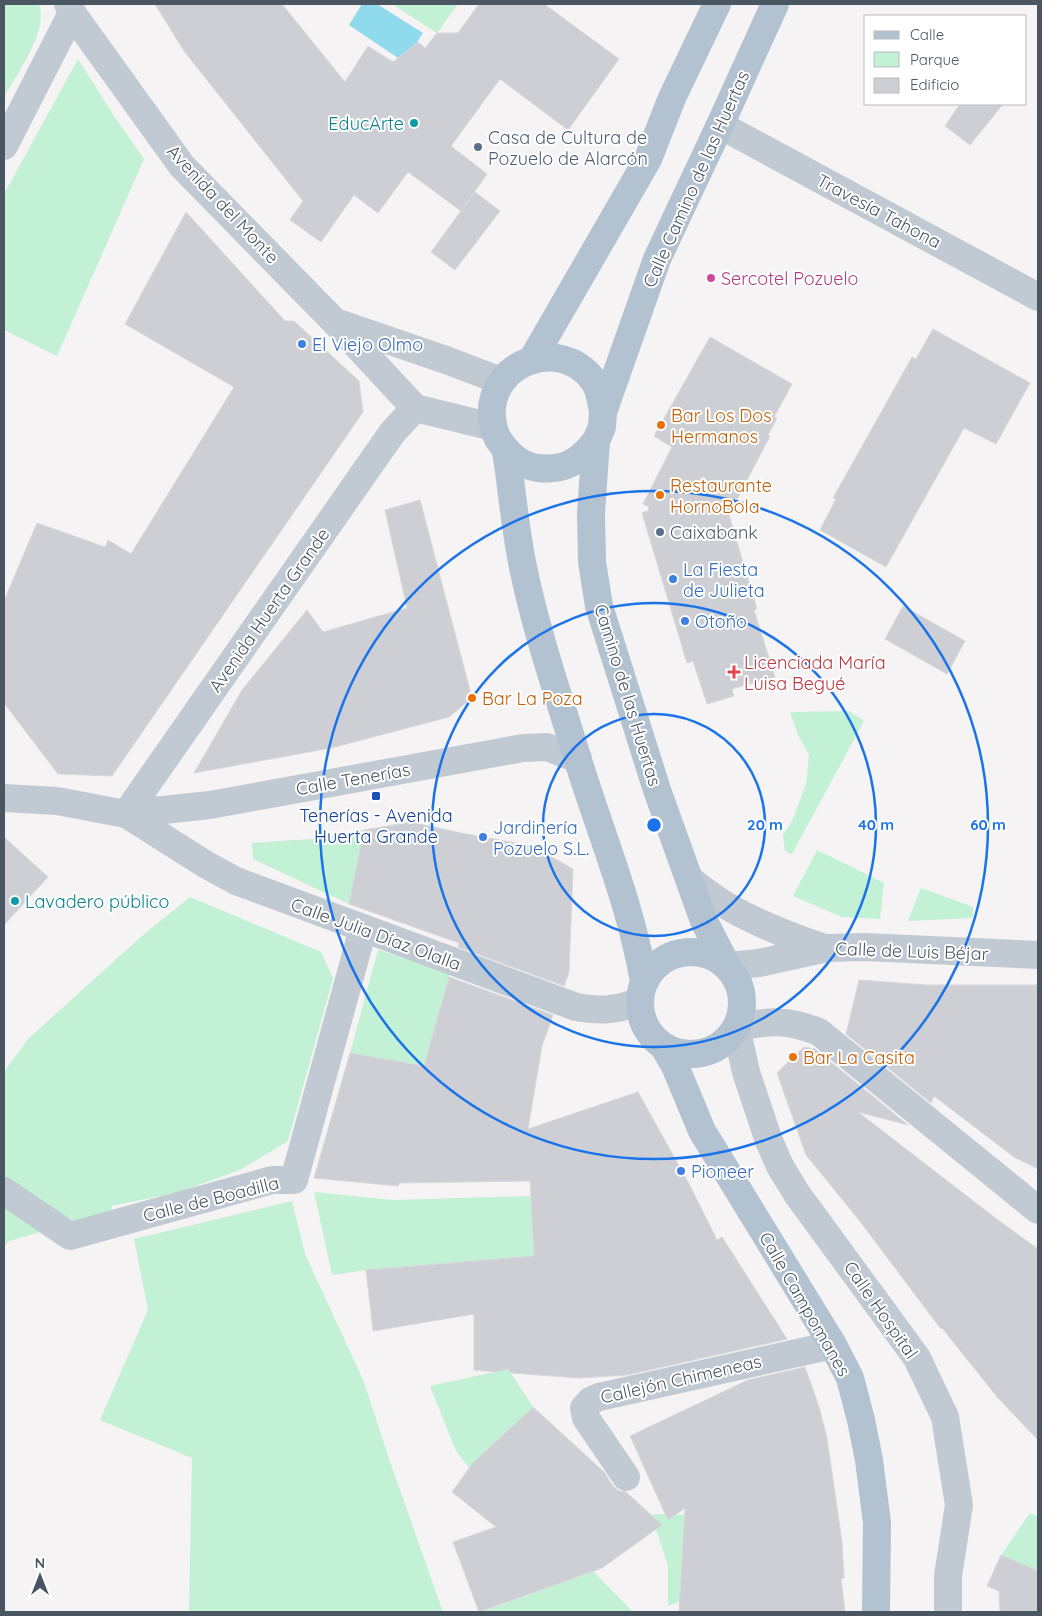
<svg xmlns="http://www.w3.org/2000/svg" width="1042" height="1616" font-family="Quicksand,sans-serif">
  <rect width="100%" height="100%" fill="#f5f3f3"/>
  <g fill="#c3f1d5">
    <path d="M4,4h35c10,27 -22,69 -35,93z"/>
    <path d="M392,4h66l-21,29z"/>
    <path d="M78,59l36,57 30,43 -87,197 -53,-26v-136z"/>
    <path d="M849,711l15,10 -72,133 -7,-3 -2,-16 9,-14 14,-37 3,-29 -11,-20 -8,-23z"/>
    <path d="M364,830l-15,74 -96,-45 -1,-16 59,-4z"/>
    <path d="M817,850l67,33 -4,36 -38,-2 -49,-21z"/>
    <path d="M921,888l52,19v11l-65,3z"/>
    <path d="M190,897l131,55 12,26 -45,163 -48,29 -64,23 -65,13 1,5 -103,30 -5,5v-174l24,-33 115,-104z"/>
    <path d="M378,950l72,23 -26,93 -74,-13z"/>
    <path d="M314,1192l79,8 138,-4 3,60 -167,14 -35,5z"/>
    <path d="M292,1201l13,53 59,128 24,74 55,156h-254l3,-154 -92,-38 48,-110 -14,-71z"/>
    <path d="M508,1369l25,38 -64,61 -13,-17 -26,-65z"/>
    <path d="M1030,1513l8,3v95l-35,1 -3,-1 17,-49 -16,-7z"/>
    <path d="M651,1514l34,1 -3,50 1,35 -15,6v-40z"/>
    <path d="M593,1571l40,41h-152z"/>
  </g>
  <path fill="#90daee" d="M362,4h15l46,29 -19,29 -55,-37z"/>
  <g fill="#cdcfd5" stroke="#d7d9de">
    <path d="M155,4h127l63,78 23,-36 25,16 25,-20 7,6 12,-15h21l21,-29h65l75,55 -51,71 -68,-51 -49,67 36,28 -26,37 -53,-39 -30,41 -24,-18 -33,47 -31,-22 13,-19 -119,-150z"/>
    <path d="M960,104h43l-33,41 -25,-19z"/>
    <path d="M475,192l25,19 -45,59 -24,-18z"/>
    <path d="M186,212l99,109h9l65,60 4,31 -251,364 -54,-2 -54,-71v-102l33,-78 68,24 3,-7 23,14 103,-167 -109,-63z"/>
    <path d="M933,329l97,54 -34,61 -32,-16 -78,139 -66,-37 16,-31 -3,-1 32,-57 47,-84 4,2z"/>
    <path d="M710,337l82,47 -18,33 3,1 -9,17 2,1 -41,79 28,94 -3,1 21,67 -43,12 2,7 -27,8 -14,-43 -6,2 -45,-150 6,-2 1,-4 -6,-3 29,-57 -18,-11z"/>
    <path d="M420,500l52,198 -23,19 -118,31 -137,25 48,-83 65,-80 16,22 84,-24 -22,-98z"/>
    <path d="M903,606l62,35 -18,33 -62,-35z"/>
    <path d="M411,822l50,11 72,13 40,23 -4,103 -5,14 -106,-39 1,-4 -110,-39 15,-74z"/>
    <path d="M4,837l44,40 -44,48z"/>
    <path d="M449,977l104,38 -11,31 -14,83 110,-37 50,90 29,58 5,-3 65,102 -160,36 -48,3 -68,-5 -3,-4 -13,3 -21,-2v-56l-101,17 -7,-61 168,-14 -4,-75 -131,2 -1,3 -84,-8 36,-125 74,13z"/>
    <path d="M859,980l68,5h111v184l-24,-12 -80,-61 -3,7 -85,-69z"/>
    <path d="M804,1047l11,2 93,76 -50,-13 136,105 44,32v191l-40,-42 -56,-70 -1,1 -82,-109 -53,-65 -29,-82z"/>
    <path d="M805,1367l14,40 8,31 15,104 2,36 -3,1 4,33h-166l6,-104 -17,12 -38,-84 118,-56z"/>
    <path d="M533,1407l71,65 9,14 6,5 7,1 36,33 -60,43 -123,44 -26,-70 43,-15 -44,-35 21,-29z"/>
    <path d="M1001,1555l37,16v41h-38l-1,-21 -12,-5z"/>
  </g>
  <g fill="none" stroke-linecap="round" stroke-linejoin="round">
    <g stroke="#c1cad2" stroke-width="28">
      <path d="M68,4l4,9 110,153 154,157 79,85 78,19"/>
      <path d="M720,125l318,172"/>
      <path d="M4,146l68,-133"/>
      <path d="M338,323l108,37 55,21"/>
      <path d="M4,798l53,3 69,13 84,-9 313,-57 24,-1 31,12"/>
      <path d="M126,814l79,50 31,17 340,126c22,4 42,4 63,-6"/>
      <path d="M126,814l266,-381 23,-25"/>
      <path d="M689,879c12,9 25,20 38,27 31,18 64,31 98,42"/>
      <path d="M727,966l32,-3 68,-15 38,-1 173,8"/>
      <path d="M4,1191l66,45 202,-56h22l69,-251"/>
      <path d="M626,1477l-40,-59 -2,-10 6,-7 9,-4 234,-52"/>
      <path d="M948,1612v-36l11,-71 -14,-88 -28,-59 -120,-164 -17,-28 -11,-25 -23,-69 -10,-45c33,-6 51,-8 83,5l219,178"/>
    </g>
    <g stroke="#b3c2d1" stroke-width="28">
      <path d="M532,360l116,-201 24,-61 45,-94"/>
      <path d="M596,441c-16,20 -31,30 -58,27 -16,-2 -29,-13 -37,-25 -6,-7 -8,-16 -9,-25 -5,-55 68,-83 101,-38 7,9 8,21 10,32"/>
      <path d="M506,451c6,38 9,78 17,116 13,64 35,127 54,190 23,75 54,147 67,225"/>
      <circle cx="691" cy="1003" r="51"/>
      <path d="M727,966l-23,-45 -47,-131 -58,-184 -7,-44 -1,-49 5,-72 6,-14 1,-15 54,-153 63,-134 55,-121"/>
      <path d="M664,1047l11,19 27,65 131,214 17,33 11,42 8,40 8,63 -1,89"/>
    </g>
  </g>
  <g fill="none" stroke="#1a73e8" stroke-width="2.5">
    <circle cx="654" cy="825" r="111"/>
    <circle cx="654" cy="825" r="222"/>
    <circle cx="654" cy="825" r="334"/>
  </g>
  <g fill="#0f9aa8" stroke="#fff" stroke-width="2">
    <circle cx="414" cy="123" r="5"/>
    <circle cx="15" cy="901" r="5"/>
  </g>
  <g fill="#5c6f8a" stroke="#fff" stroke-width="2">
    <circle cx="478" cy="147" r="5"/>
    <circle cx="660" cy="532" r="5"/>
  </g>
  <circle fill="#d1479c" stroke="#fff" stroke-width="2" cx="711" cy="278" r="5"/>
  <g fill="#3f7fe0" stroke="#fff" stroke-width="2">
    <circle cx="302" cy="344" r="5"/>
    <circle cx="673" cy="579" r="5"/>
    <circle cx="685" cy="621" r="5"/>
    <circle cx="483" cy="837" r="5"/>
    <circle cx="681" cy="1171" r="5"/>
  </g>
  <g fill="#e8710a" stroke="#fff" stroke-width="2">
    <circle cx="661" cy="425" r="5"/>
    <circle cx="660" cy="495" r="5"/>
    <circle cx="472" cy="698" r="5"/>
    <circle cx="793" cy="1057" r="5"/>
  </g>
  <path fill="#e0444e" stroke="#fff" stroke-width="2" d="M731.5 664.5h5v5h5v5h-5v5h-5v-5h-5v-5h5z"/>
  <rect fill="#1a4fb4" stroke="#fff" stroke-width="2" x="371" y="791" width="10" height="10" rx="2.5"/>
  <g text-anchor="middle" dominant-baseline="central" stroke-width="4" stroke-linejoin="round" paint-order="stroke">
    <g font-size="18" fill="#0d838f" stroke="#fff" text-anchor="end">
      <text x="404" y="123">EducArte</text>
      <text x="25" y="901" text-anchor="start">Lavadero público</text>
    </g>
    <g font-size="18" fill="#4e5e75" stroke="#fff" text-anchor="start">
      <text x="488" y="137">Casa de Cultura de<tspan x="488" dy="21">Pozuelo de Alarcón</tspan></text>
      <text x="670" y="532">Caixabank</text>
    </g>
    <g font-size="18" fill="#4a5661" stroke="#fff">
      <text transform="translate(696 179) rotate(-66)">Calle Camino de las Huertas</text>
      <text transform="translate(223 204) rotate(47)">Avenida del Monte</text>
      <text transform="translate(879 211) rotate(28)">Travesía Tahona</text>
      <text transform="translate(269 610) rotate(-55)">Avenida Huerta Grande</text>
      <text transform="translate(628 695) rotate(73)">Camino de las Huertas</text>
      <text transform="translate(353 779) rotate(-10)">Calle Tenerías</text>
      <text transform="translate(376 934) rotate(20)">Calle Julia Díaz Olalla</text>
      <text transform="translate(912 951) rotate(2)">Calle de Luis Béjar</text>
      <text transform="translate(211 1199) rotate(-14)">Calle de Boadilla</text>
      <text transform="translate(805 1304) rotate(60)">Calle Campomanes</text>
      <text transform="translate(881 1310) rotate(55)">Calle Hospital</text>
      <text transform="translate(681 1379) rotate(-13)">Callejón Chimeneas</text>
    </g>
    <g font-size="18" fill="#b23c85" stroke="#fff" text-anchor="start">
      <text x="721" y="278">Sercotel Pozuelo</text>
    </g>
    <g font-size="18" fill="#366cbe" stroke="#fff" text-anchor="start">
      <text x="312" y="344">El Viejo Olmo</text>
      <text x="683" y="569">La Fiesta<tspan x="683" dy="21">de Julieta</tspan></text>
      <text x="695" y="621">Otoño</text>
      <text x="493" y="827">Jardinería<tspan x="493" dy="21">Pozuelo S.L.</tspan></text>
      <text x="691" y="1171">Pioneer</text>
    </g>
    <g font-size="18" fill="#c56008" stroke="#fff" text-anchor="start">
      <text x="671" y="415">Bar Los Dos<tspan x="671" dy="21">Hermanos</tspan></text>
      <text x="670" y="485">Restaurante<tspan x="670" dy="21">HornoBola</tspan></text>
      <text x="482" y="698">Bar La Poza</text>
      <text x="803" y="1057">Bar La Casita</text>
    </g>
    <g font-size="18" fill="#be3a42" stroke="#fff" text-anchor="start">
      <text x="744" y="662">Licenciada María<tspan x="744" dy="21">Luisa Begué</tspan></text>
    </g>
    <g font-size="18" fill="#164399" stroke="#fff">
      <text x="376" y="815">Tenerías - Avenida<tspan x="376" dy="21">Huerta Grande</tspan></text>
    </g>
  </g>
  <circle cx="654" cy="825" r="8" fill="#1a73e8" stroke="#fff" stroke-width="2.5"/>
  <g font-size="15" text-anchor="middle" font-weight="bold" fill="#1a73e8" stroke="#fff" stroke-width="4" stroke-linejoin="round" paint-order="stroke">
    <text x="765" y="830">20 m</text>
    <text x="876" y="830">40 m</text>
    <text x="988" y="830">60 m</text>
  </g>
  <rect width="1042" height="1616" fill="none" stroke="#4a5661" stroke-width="10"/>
  <rect x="864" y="15" width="162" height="90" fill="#ffffff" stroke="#b7bbc0"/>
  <rect x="874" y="31" width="25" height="8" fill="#b3c2d1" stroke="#b7bbc0"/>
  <text x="910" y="40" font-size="15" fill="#4a5661">Calle</text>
  <rect x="874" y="52" width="25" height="15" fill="#c3f1d5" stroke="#b7bbc0"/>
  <text x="910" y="65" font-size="15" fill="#4a5661">Parque</text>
  <rect x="874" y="78" width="25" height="15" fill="#cdcfd5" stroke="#b7bbc0"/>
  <text x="910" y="90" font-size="15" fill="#4a5661">Edificio</text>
  <g transform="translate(40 1576)" stroke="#ffffff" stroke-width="4" paint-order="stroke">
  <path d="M0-4L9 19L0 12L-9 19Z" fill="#4a5661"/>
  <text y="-8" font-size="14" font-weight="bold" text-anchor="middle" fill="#4a5661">N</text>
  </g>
</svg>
